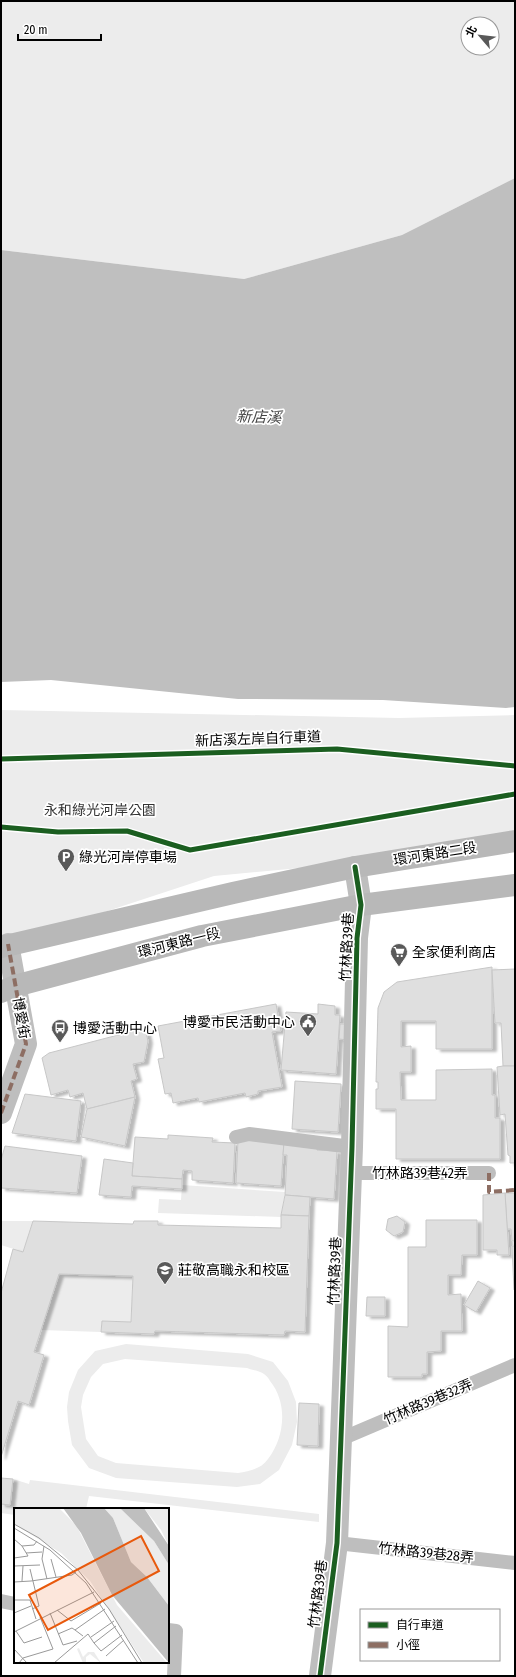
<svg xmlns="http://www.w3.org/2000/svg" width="516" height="1677" font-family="'Fira Sans Condensed','Noto Sans TC',sans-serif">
  <defs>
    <filter id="shadow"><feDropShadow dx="4.5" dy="2.5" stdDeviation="1" flood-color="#0004"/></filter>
  </defs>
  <rect width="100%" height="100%" fill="#fff"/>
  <g fill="#ececec" fill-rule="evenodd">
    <path d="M1,1h514v177l-113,57 -158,44 -243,-29zM468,24h24v24h-24z"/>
    <path d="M1,710l398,8 116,-3v133l-301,28 -213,70z"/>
    <path d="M182,1185l103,7 -4,25 -123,-4 1,-14 22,1z"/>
    <path d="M1,1221h32l-10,31 -22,-7z"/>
    <path d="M59,1274l74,2 -2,46 -29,-1 -1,11 -60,-2z"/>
    <path d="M126,1344l122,10 25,8 15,19 8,21 1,20 -5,23 -13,25 -19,14 -23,3 -121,-9 -27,-10 -17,-23 -4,-24 -1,-14 2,-15 9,-22 17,-19zM125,1359l122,9c5,2 13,3 17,6 3,2 5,5 6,7 18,22 15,56 -2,78 -7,10 -18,12 -30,14l-122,-10 -18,-7 -12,-17 -5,-32 2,-12 8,-18 12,-13z"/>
    <path d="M13,1479l16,5 1,-4 289,34v8l-230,-26 -3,13h-71v6l-14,-2v-9z"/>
  </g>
  <path fill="#bfbfbf" d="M515,178v529l-9,1 -123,-8 -145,-1 -187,-19 -50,2v-432l243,29 158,-44z"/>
  <g fill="#dfdfdf" stroke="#c7c7c7" filter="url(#shadow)">
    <path d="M492,967v82h-56v-28h-35v26l10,-1v26h-11l1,28h35v-30l56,-1v26h3v23h5v41h-104v-50h-20v-20h2v-7h-2l2,-74 6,-16 13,-10z"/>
    <path d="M515,969v97h-12l-2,-43h-6l-3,-53z"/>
    <path d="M276,1004l5,27 -9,1 10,55 -24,4v3l-12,3 -1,-4 -46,9 -1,-4 -25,5 -2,-10 -6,1 -7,-35 6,-1 -6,-32z"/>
    <path d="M318,1004l17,2v9h5l-4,59 -55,-4 5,-58 32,2z"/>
    <path d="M340,1024h8l-1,16 -8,-1z"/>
    <path d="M145,1028l3,13 -4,21 -11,2 4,15 -6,2 4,16 -48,12 -4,-16 -13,4 -2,-7 -17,5 -9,-37 7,-5z"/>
    <path d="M503,1066h12v97h-5v-7l-2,-1 -3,-41 -5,1 -3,-48z"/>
    <path d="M295,1081l46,3 -3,48 -46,-3z"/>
    <path d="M25,1094l56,7 -5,40 -64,-8z"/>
    <path d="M135,1097l-10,49 -44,-9 6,-28z"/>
    <path d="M168,1135l45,3 -1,4 23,1 -2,40 -41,-3v-9l-9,-1 -1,9 -50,-3 3,-39 33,2z"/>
    <path d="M238,1140l46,2 -3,44 -45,-3z"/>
    <path d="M284,1142l33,3v5l20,1 -3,48 -49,-4 2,-40h-4z"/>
    <path d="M5,1146l77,10 -5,37 -76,-5v-28z"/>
    <path d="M104,1159l29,4 -1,13 50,3v10l-50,-3 -1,11 -32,-2z"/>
    <path d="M505,1193h10v48h-3l-1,-12h-4z"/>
    <path d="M505,1193l4,62h-12v-5h-14v-55z"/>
    <path d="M285,1195l25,2 -1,19 -28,-1z"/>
    <path d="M281,1215l28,1 -4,116 -20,-1 -1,4 -129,-4 -1,3 -53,-2 1,-11 29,1 2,-46 -74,-2 -25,78 10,3 -15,50 -11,-4 -17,56v-164l12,-44 10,3 10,-31 100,3 1,-3h24v4l123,3z"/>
    <path d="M397,1216l8,6 -2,10 -9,4 -8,-6 2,-11z"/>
    <path d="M426,1220h51v35h-15l-1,20h-13v20l13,-1 1,37h-21v20l-14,1v22h-5v3h-34v-51l20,1v-80h18z"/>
    <path d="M512,1246h3v44h-1z"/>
    <path d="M478,1281l12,7 -14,24 -12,-7z"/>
    <path d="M367,1297h18v19h-19z"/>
    <path d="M299,1403l20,1 -1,42 -21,-1z"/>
    <path d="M1,1478l12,1 -3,26 -9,-1z"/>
  </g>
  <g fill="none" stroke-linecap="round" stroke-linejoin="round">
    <g stroke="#bebebe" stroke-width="14">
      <path d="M236,1137l13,-3 103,13"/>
      <path d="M351,1173h138"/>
      <path d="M341,1439l174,-74"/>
      <path d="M337,1543l178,20"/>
      <path d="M1,1601l14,3"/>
      <path d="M168,1630l8,1 -2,45"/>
    </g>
    <g stroke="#bebebe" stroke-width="22">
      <path d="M1,1113l25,-69 -18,-100"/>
      <path d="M320,1676l17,-133 15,-396 5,-209 4,-33 -6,-38"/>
    </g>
    <g stroke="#b8b8b8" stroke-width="22">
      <path d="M1,947l232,-54 122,-26 160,-26"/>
      <path d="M1,992l14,-6 187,-50 159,-31 154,-20"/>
    </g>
    <g stroke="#8d6e63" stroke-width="4" stroke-dasharray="8 4" stroke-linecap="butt">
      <path d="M1,1113l25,-69 -18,-100"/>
      <path d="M489,1173v19l26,-2"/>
    </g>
    <defs>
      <g id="cycleway">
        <path d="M1,759l336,-10 178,17"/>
        <path d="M1,827l57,5 69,-1 63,19 325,-56"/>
        <path d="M320,1676l17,-133 15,-396 5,-209 4,-33 -6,-38"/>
      </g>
    </defs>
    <use href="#cycleway" stroke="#fff" stroke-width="8"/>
    <use href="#cycleway" stroke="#1b5e20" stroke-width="5"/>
  </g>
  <defs>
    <symbol id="parking-pin" viewBox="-11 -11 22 30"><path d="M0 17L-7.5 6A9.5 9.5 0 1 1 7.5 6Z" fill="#595959" stroke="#fff"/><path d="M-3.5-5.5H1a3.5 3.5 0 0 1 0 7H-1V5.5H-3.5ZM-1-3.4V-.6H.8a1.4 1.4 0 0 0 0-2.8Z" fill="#fff"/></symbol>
    <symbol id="supermarket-pin" viewBox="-11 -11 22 30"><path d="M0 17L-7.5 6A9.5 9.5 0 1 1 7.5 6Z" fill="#595959" stroke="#fff"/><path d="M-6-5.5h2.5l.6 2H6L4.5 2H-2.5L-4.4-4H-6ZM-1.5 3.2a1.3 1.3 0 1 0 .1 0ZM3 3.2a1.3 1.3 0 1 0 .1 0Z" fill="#fff"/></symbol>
    <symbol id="civic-pin" viewBox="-11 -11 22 30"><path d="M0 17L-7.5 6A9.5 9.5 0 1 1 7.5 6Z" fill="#595959" stroke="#fff"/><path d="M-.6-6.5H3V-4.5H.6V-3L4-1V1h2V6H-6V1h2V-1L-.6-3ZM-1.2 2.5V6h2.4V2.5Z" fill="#fff"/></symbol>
    <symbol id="bus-pin" viewBox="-11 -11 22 30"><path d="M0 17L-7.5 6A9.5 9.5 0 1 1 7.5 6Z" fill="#595959" stroke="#fff"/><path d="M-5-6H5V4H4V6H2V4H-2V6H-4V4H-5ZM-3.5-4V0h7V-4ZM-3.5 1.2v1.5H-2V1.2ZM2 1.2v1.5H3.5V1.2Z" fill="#fff"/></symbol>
    <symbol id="school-pin" viewBox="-11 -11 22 30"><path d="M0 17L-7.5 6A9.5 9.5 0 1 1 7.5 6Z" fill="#595959" stroke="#fff"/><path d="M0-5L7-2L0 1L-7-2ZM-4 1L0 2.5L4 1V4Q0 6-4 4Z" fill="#fff"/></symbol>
  </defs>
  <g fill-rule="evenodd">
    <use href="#parking-pin" x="56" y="847" width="20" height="27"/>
    <use href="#supermarket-pin" x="389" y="942" width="20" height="27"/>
    <use href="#civic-pin" x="298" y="1012" width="20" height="27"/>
    <use href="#bus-pin" x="50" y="1018" width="20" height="27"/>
    <use href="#school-pin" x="155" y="1260" width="20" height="27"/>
  </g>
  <g text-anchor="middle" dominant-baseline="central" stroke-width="3.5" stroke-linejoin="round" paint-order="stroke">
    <g font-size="14" fill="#000" stroke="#fff">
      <text transform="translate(258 739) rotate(-2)">新店溪左岸自行車道</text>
      <text transform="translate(435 854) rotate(-9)">環河東路二段</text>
      <text transform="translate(179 943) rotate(-14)">環河東路一段</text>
      <text transform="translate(347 947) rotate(-87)">竹林路39巷</text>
      <text transform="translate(21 1018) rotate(80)">博愛街</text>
      <text x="420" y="1173">竹林路39巷42弄</text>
      <text transform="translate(335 1271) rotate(-88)">竹林路39巷</text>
      <text transform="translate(428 1402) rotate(-23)">竹林路39巷32弄</text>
      <text transform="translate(426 1553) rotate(6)">竹林路39巷28弄</text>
      <text transform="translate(318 1594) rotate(-83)">竹林路39巷</text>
    </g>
    <g font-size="14" fill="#333" stroke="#fff">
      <text x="100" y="810">永和綠光河岸公園</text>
    </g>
    <g font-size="14" fill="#000" stroke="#fff" text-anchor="start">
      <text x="79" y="857">綠光河岸停車場</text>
      <text x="412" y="952">全家便利商店</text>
      <text x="295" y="1022" text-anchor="end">博愛市民活動中心</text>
      <text x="73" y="1028">博愛活動中心</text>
      <text x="178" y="1270">莊敬高職永和校區</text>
    </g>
    <g font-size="15" font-style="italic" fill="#444" stroke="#fff">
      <text transform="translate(259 417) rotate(2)">新店溪</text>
    </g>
  </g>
  <g transform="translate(14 1508)">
    <rect width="155" height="155" fill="#fff"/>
    <path d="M0,0h45l10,10 8,9 40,78 50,58h-23l-54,-82 -29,-28 -47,-29zM90,0l19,1 31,32 15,24v41l-22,-29 -16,-15 -18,-44zM130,0h25v38l-8,-16zM65,140l4,9 5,-5h6l7,11 -11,-9 -4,3v6h-3l-6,-14z" fill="#ececec"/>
    <path d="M49,0h41l9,10 18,44 16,15 22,29v57l-57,-68 -31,-62zM106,0h24l25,38v19l-15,-24z" fill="#bfbfbf"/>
    <path fill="none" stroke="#999" stroke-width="1" d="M0,16l25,14 39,32 31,39 33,54M0,20l36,22 36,33 52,80M0,31l8,7 6,10 -14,2M8,38l12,-1 3,-4M30,38l-2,13 5,20M12,45l16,-1M37,51l5,18M0,58l26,-1M16,61l9,37 -7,3M8,73l1,-15M0,74l17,-1 41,-6 4,-3M0,92h16l6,19M43,102l14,11 30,-18M0,105l17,-7M36,105l13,32 14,-4M2,123l8,12 18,-6M0,124l80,-40M44,126l14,-6 3,2M69,128l-8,-6 30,-21M77,129l23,-16M80,135l7,8 21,-16M0,141l13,14M92,148l18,-16M5,155l4,-5 30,-9 -13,-32M40,155l34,-29 6,9 22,-17"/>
    <path fill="#e8590c" fill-opacity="0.15" stroke="#e8590c" stroke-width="2" d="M127,28l18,35 -111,59 -19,-35z"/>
    <rect width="155" height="155" fill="none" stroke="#000" stroke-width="2"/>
  </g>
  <rect width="516" height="1677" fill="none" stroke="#000000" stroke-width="4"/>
  <rect x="360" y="1609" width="140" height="52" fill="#ffffff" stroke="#999999"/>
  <rect x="368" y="1622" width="20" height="6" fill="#1b5e20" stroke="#999999"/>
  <text x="396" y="1629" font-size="12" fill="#000000">自行車道</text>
  <rect x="368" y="1642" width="20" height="6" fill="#8d6e63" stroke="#999999"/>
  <text x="396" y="1649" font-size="12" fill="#000000">小徑</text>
  <g transform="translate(480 36) rotate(298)"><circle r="19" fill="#ffffff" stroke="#999999"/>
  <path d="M0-3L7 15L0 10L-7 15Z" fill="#595959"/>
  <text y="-6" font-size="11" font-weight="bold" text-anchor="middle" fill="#000000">北</text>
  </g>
  <path d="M18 34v6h83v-6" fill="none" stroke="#000000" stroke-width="2"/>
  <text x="24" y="34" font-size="12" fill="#000000" stroke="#ffffff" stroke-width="3" paint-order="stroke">20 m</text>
</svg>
